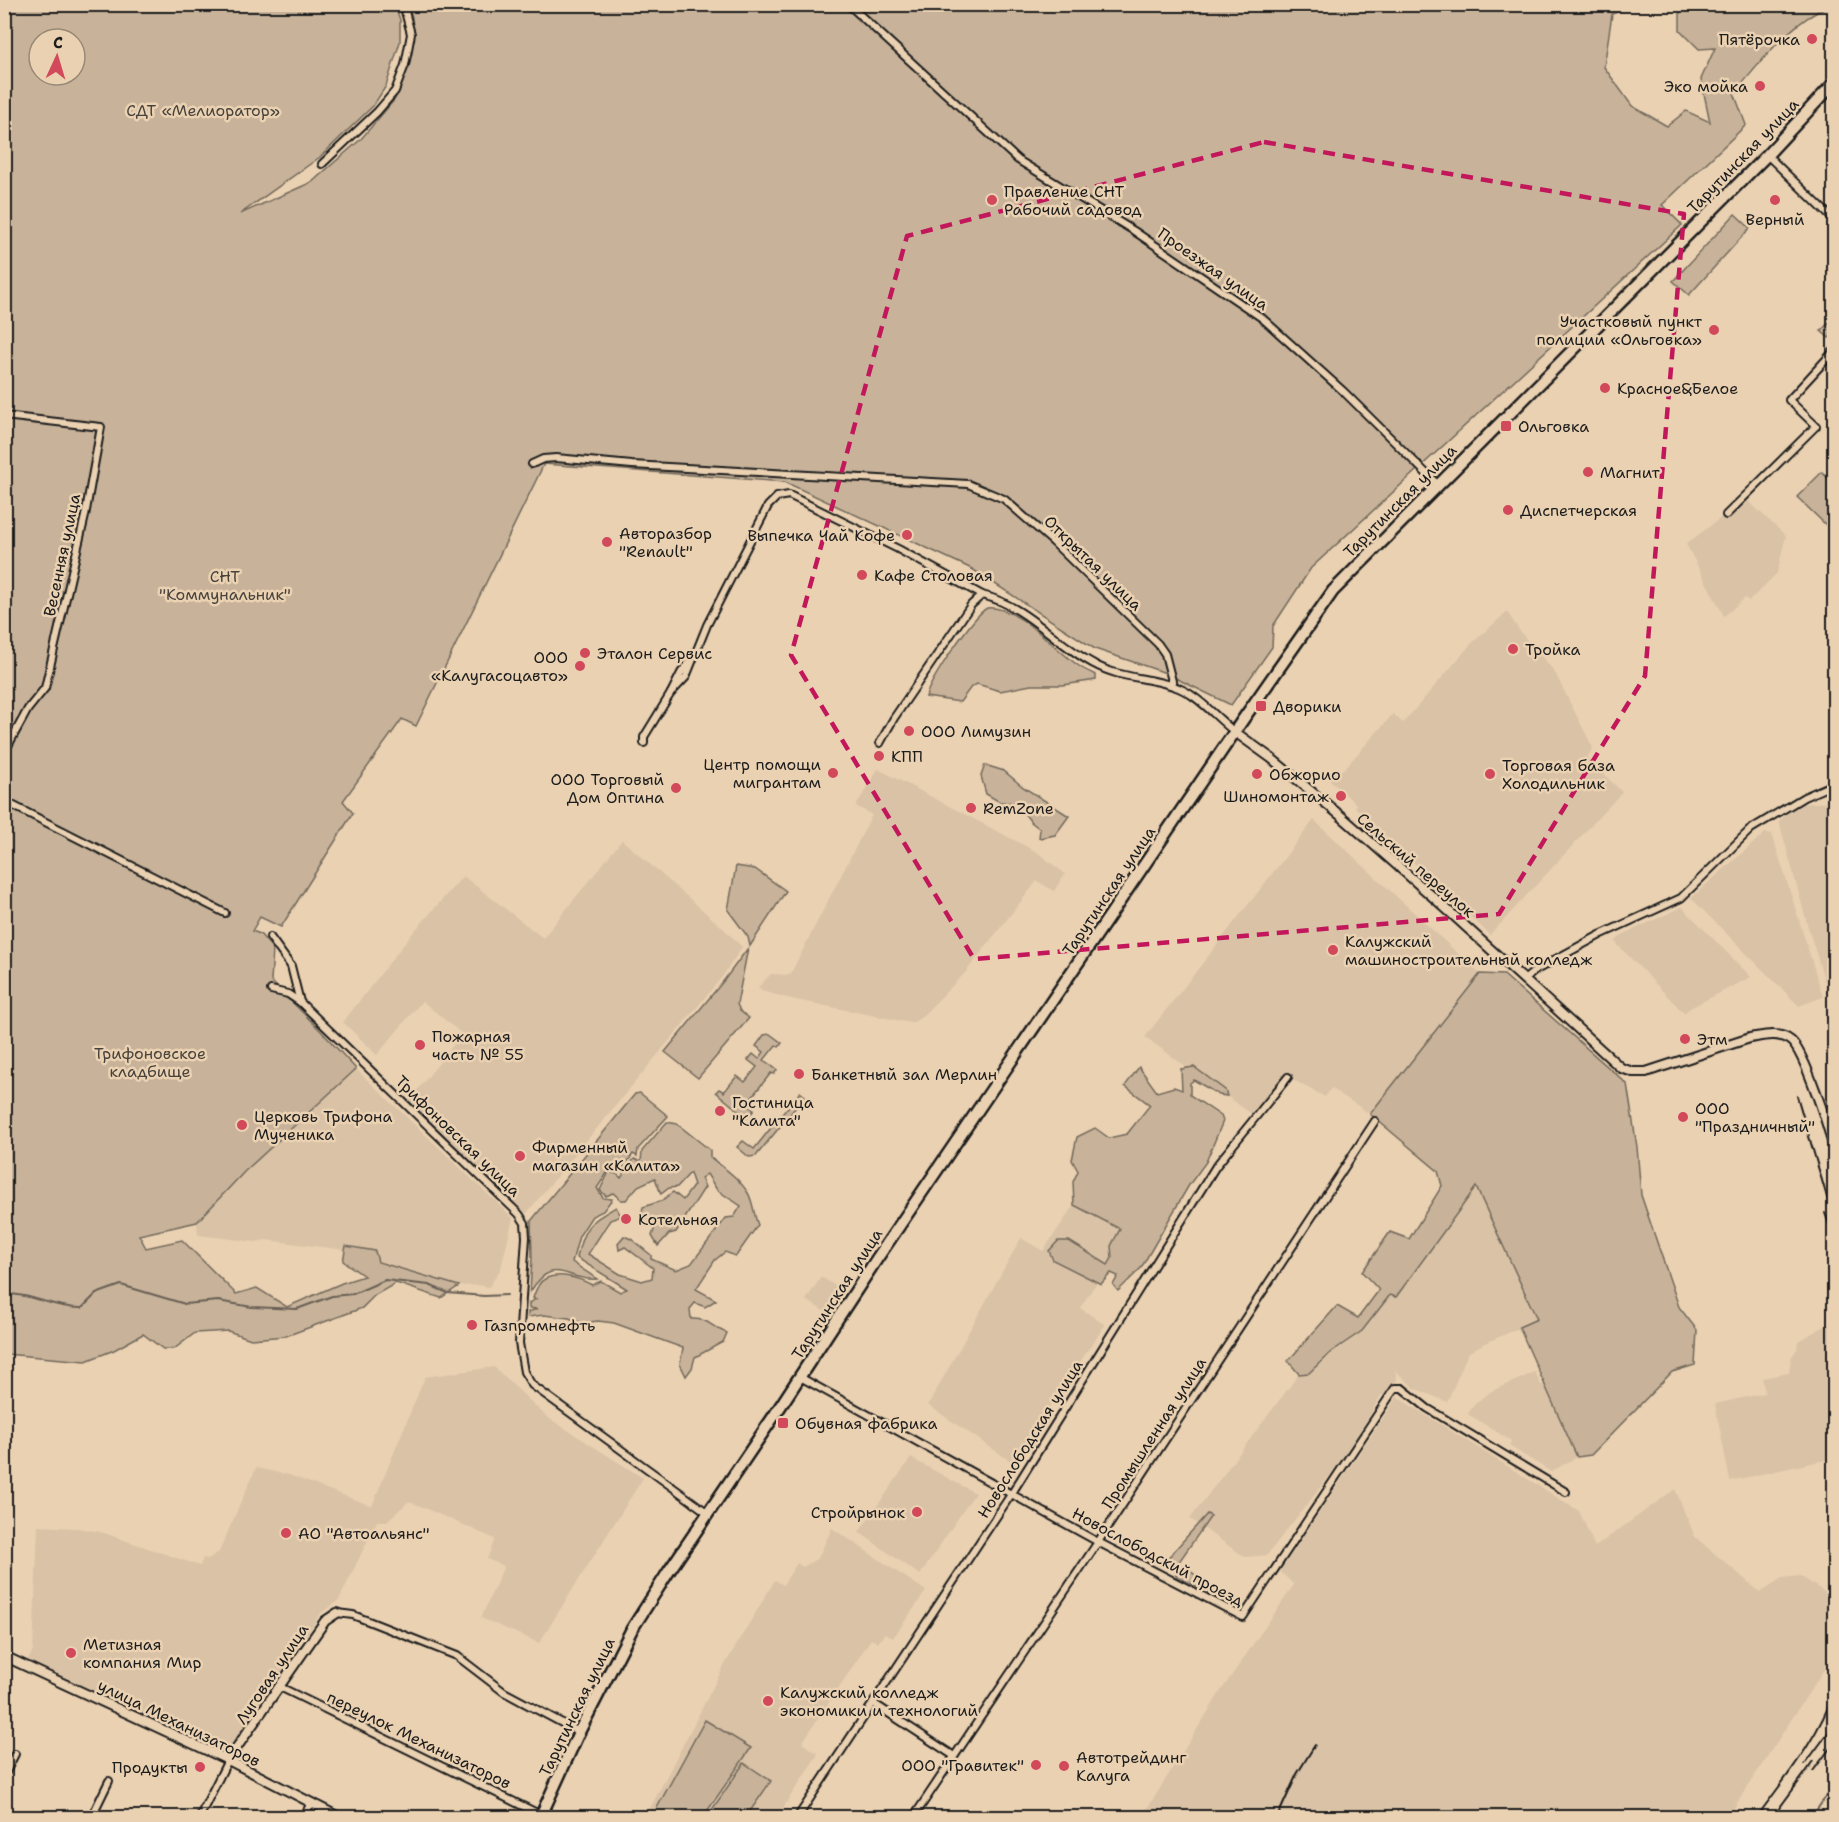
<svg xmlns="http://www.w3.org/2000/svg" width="1839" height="1822" font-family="'Shantell Sans',sans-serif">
  <rect width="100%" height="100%" fill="#ead1b2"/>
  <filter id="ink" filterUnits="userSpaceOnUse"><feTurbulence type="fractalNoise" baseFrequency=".0167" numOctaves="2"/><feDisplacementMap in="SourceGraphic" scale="12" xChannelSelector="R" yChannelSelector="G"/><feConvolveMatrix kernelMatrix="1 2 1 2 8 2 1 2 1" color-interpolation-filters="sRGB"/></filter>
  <g filter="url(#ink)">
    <g fill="#d9c2a6">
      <path d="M1746,499l40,37 -9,37 -28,28 -4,-3 -21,18 -38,-72z"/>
      <path d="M1507,612l14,21 33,38 39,77 -6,10 35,34 -132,143 -135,-128 2,-2 -29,-27 17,-10 48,-54 10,9 68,-79z"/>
      <path d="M878,769l159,83 28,22 -11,17 -17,-10 -72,92 -46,46 -8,4 -120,-24 -26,-7 -7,-5 13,-13 19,1 82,-160 -16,-9z"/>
      <path d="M1834,802v209l-26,-84 -29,-106 18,-17z"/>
      <path d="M1314,820l166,154 -110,140 -39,-26 -6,9 -41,-22 -31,40 -108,-78z"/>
      <path d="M1765,833l7,1 51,163 -24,9 -108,-108z"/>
      <path d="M622,840l100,87 20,20 -20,30 -197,238 -117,-113 54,-68 -40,-33 -45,54 -34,-33 68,-87 52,-59 80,62z"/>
      <path d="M1682,907l69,70 -61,31 -6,5 -69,-71 7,-7z"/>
      <path d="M356,1069l157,149 -12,50 -12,19 -11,-2 -19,1 -82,-24 -2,-11 -29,-5v4l-80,-10 -10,2 -58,-7 -1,-13 48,-51z"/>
      <path d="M1476,1187l61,133 -58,26 -11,7 -21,49 -33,-14 -19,-18 2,10 -14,16 -2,-1 -31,55 -83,105 -22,2 -55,-38 109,-145 10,-1 22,-21 31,-21 28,-37 6,2z"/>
      <path d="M1085,1189l51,34 -56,85 25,17 -93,137 -84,-57 93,-167 22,13z"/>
      <path d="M821,1277l23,14 -15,23 -23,-14z"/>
      <path d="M1834,1321v137l-104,23 -15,-77 50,-11 -3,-15 27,-5 2,-15 6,-9 1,-8z"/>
      <path d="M494,1367l53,50 96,61 -104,165 -58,-25 23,-52 -17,-7 8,-20 -86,-38 -22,20h-10l-38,79 -18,13 -89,135 -10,3 -194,-91 5,-10 5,-124 39,2 24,4 99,34 3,-8 5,1 11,-7 37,-84 33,7 83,31 53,-129z"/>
      <path d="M1535,1372l6,13 4,-1 32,73 -26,15 -42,-26 2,-5 -43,-27 7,-11 17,-12z"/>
      <path d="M1397,1397l182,114 16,36 80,-58 20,48 65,55 22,-14 18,-2 26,17 8,16v45l-106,163h-586l79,-126 73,-106 -14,-14z"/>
      <path d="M911,1458l64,35 -55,82 -61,-43z"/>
      <path d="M832,1528l94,63 -33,47 -8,-5 -7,10 -7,-4 -69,104 16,11 -41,63 -132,1 79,-152 51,-86 8,5 14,-22 6,4 15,-9z"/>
    </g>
    <g fill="#c8b39a" stroke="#72685b" stroke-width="1.5" fill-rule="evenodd">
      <path d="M1826,4l2,3c-39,15 -67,56 -94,86l12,32 -84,80 20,20 -371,343 -38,58 -1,21 -41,58 -68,-33 -68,-23 -123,-80 -187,-87 -241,-18 -128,262 -14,-7 -59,82 10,12 -72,114 -21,-10 -8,14 8,3 13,15 -2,32 50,50 35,38 -111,102 -48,51 -58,13 7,13 36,-8 54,54 21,-6 30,19 55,-24 22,-7 -21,-15 3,-15 29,5 3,11 81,24 -18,12 -45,-15 -21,12 -13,13 -76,28 -35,3 -23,-8 -33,2 -21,16h-11l-20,-15 -29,16 -28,11 -81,-7 -1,-1349h391l5,15v22l-14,44 -13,20 -53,51 -80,57 72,-32 49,-43 34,-40 17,-46v-36l-4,-12h1227l-23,9 -8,53 28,39 35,20 19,-15 24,11 -9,-43 14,-31 -16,1 -19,-19v-25zM39,39h36v36h-36z"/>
      <path d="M1735,214l15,14 -61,67 -16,-14z"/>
      <path d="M1834,317v16l-5,5 -8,-7z"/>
      <path d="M1822,472l12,13v32l-8,8 -29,-28z"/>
      <path d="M987,608c31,-3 68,42 92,58 5,4 11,6 17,9v5l-33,5h-32l-31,6 -23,-7 -6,3 -11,15 -34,-5c3,-16 48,-82 61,-89z"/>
      <path d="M985,765l19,6 19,16 46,29 -14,19 -16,3 1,-9 -9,-7 -15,-19 -16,-1 -14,-8 -5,-18z"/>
      <path d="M736,866l19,3 31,22 -36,55 -2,-9 -20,-27z"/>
      <path d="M748,948l-11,56 3,7 9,7 -51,60 -33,-26 60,-73z"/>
      <path d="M1480,974l24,1 123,109 10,63 4,48 38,112 18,23 -2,35 -23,7 -81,83 -14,2 -58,-130 18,-8 -61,-132 -80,110 -6,-2 -28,36 -31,21 -22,21 -10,1 -11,-13 49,-55 21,12 21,-28 -17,-18 28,-40 19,7 33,-53 -4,-15 -68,-57z"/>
      <path d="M770,1034l12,9 -3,4 -3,-2 -12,15 13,10 -3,4 -3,-1 -25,31 8,6 -7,8 -31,-26 3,-3 5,3 13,-16 8,6 12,-15 -9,-7 5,-6 6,5 5,-7 -8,-6 8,-11z"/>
      <path d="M1139,1067l18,25 17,-5 8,3 -1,-21 13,-2 31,23 2,6 -8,-1 -25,-15 -4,3v12l31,21 2,5 -17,41 -17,23 -48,83 -23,23 -5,-6 5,-9 -7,-3 -10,11 -48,-24 -4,-9 9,-10h11l39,24 4,-7 -1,-12 9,-17 -46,-24 -1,-23 5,-11 -6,-11 5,-23 18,-9 14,10 18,-4 23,-29 -25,-19z"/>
      <path d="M800,1092l5,4 -49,60 -7,1 -12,-10 6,-6 11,8z"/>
      <path d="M640,1093l28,23 -30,33 -1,7 -4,-2 -12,17 -12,-1 -12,18 6,10 9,1 -9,12 -11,5 -13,20 -7,26 25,17c-31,3 -42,-26 -67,13l2,-34 -1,-37 104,-127z"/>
      <path d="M667,1122l10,2 33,26v7c14,11 29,21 38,36 5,8 6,23 10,32l-22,31 -11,-4 -10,8 -19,29 20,11 -11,7 -10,-4 -5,6 1,10c18,-1 19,8 36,14l-4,9 -28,15 -3,11 -6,8 -6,-12 3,-16 -69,-25 -16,-2 -17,2 -12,-5 -25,-3 -16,2v-5l9,-3 -8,-1v-5l7,-4 -3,-1c2,-6 5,-16 12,-19 14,-7 34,-1 47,6l9,-4 19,11 7,-3 -50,-31c6,-32 12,-35 39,-51l5,9 -11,4 -22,34 32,20 22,7 10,-3 1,-10 -28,-21 -6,3 -1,-7 6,-7 7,3 20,16v4l25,11 15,-6 35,-46 8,-1 7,-11 -24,-16 -10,-16 -6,4 4,9 -29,45 -7,2 -11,12 -6,-10 4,-12 -15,-8 2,-9 18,-6 12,-9 10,8 11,-15 -4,-12 -13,14 -8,1 -8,6 -6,-16 -17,8 -12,14h-5l-8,-7 -7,3 -6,-6 9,-18 8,2 4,4 13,-19 7,3 1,-11z"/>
      <path d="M1207,1514l4,2 -33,47 56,38 -6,1 -52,-26 -1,-8 -9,-8z"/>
      <path d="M705,1720l46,28 -48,69h-51z"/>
      <path d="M744,1763l27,18 -25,36h-39z"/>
    </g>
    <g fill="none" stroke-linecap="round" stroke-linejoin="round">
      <g stroke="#685f54" stroke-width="2">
        <path d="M4,1294c27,-1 52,15 78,14l14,-14 25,-9 64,19 33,-3 34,6 45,2 35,-13 21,-2 32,-14 44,5 19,8 36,3 23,-1"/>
        <path d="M1811,1818l23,-33"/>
      </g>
      <defs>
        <g id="minor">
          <path d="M848,4l170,156 116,71 128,87 81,73 94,93"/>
          <path d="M1767,155l67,65"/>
          <path d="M322,164l55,-52 18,-21 10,-26 6,-31 -8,-30"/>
          <path d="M4,416l97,11 -16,89 -40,172 -17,21 -24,44"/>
          <path d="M532,464l11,-5 13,-1 76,7 336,19 36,15 49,43 105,102 7,10 8,31"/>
          <path d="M1726,515l90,-89 -27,-26 45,-49"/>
          <path d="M671,693l15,-16 21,-52 61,-119 9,-9 12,-2 109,54 84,46c45,11 72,48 112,69 24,14 53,13 79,22 24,7 42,31 62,46"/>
          <path d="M644,743v-6l27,-44 10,-20 8,-11"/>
          <path d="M880,743l14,-25 77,-113 11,-10"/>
          <path d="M4,801l221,112"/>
          <path d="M270,937l21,29 9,36"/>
          <path d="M1524,980l12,-10 64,-35 81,-37 70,-69 53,-32 30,-13"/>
          <path d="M271,990l17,4 12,8 219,212 6,9 1,14 -7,106 5,29 8,13 176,128"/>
          <path d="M800,1377l298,165 145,75 152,-229h7l25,20 139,84"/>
          <path d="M337,1613l16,2 104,41 47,36 75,40"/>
          <path d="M280,1687l261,128"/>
          <path d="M873,1703l81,53"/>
          <path d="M4,1776l11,-22"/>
          <path d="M91,1818l18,-37"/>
          <path d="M199,1818l29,-58"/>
          <path d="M303,1818l8,-15"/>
          <path d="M797,1818l215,-325 204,-327 72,-89"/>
          <path d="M913,1818l185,-276 277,-421"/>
        </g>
        <g id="tertiary">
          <path d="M1235,732l36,26 70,58 100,88 180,164 12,4h13l104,-34c13,-2 29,-7 41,3 14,12 38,88 43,108"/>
          <path d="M4,1656l224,104 113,58"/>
          <path d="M228,1760l97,-139 12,-8"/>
        </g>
        <path id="primary" d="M540,1818l39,-86 53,-103 37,-58 105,-155 104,-159 366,-539 89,-127 434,-436 67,-72"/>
      </defs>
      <use href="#minor" stroke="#1c1c1c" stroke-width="10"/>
      <use href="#tertiary" stroke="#1c1c1c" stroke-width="12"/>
      <use href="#primary" stroke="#1c1c1c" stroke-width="15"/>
      <use href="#minor" stroke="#ead1b2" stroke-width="6"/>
      <use href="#tertiary" stroke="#ead1b2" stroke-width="8"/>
      <use href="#primary" stroke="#ead1b2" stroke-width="10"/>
      <g stroke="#1c1c1c" stroke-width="2">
        <path d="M1797,1096l37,125"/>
        <path d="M1825,1213l9,25"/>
        <path d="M1805,1764l29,-39"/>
        <path d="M1813,1771l21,-28"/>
        <path d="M1277,1818l20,-44 18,-29"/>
        <path d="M1756,1818c29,-40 62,-79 78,-126"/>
        <path d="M1772,1818l42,-57"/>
      </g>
    </g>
  </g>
  <path fill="none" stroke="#c2185b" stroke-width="4.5" stroke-dasharray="12 8" stroke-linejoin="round" d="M1264,142l420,72 -39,462 -146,238 -525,45 -183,-304 116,-419z"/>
  <g fill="#d1495b" stroke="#ead1b2" stroke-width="2">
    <circle cx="1812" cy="39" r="6"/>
    <circle cx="1760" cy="86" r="6"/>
    <circle cx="992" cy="200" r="6"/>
    <circle cx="1775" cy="200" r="6"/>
    <circle cx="1714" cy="330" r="6"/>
    <circle cx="1605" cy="388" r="6"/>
    <rect x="1500" y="420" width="12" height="12" rx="3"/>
    <circle cx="1588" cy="472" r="6"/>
    <circle cx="1508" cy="510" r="6"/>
    <circle cx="907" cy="535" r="6"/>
    <circle cx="607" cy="542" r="6"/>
    <circle cx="862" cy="575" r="6"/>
    <circle cx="1513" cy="649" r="6"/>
    <circle cx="585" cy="653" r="6"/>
    <circle cx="580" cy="666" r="6"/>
    <rect x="1255" y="700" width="12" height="12" rx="3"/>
    <circle cx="909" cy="731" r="6"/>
    <circle cx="879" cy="756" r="6"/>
    <circle cx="833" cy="773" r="6"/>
    <circle cx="1257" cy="774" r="6"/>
    <circle cx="1490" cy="774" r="6"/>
    <circle cx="676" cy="788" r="6"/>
    <circle cx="1341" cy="796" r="6"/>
    <circle cx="971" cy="808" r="6"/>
    <circle cx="1333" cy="950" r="6"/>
    <circle cx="1685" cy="1039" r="6"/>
    <circle cx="420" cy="1045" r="6"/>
    <circle cx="799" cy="1074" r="6"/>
    <circle cx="720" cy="1111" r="6"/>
    <circle cx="1683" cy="1117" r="6"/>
    <circle cx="242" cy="1125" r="6"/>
    <circle cx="520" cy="1156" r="6"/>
    <circle cx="626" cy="1219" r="6"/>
    <circle cx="472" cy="1325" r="6"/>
    <rect x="777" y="1417" width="12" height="12" rx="3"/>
    <circle cx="917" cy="1512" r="6"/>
    <circle cx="286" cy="1533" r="6"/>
    <circle cx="71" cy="1653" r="6"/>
    <circle cx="768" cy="1701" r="6"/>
    <circle cx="1036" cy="1765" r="6"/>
    <circle cx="1064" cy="1766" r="6"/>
    <circle cx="200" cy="1767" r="6"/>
  </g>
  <g text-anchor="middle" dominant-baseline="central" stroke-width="5" stroke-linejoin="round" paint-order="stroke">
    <g font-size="16" fill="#1c1c1c" stroke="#ead1b2" text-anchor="start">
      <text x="1800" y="39" text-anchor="end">Пятёрочка</text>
      <text x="1748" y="86" text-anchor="end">Эко мойка</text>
      <text x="1004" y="191">Правление СНТ<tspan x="1004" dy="18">Рабочий садовод</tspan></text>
      <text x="1775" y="219" text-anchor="middle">Верный</text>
      <text x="1702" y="321" text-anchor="end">Участковый пункт<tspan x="1702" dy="18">полиции «Ольговка»</tspan></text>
      <text x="1617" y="388">Красное&amp;Белое</text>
      <text x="1518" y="426">Ольговка</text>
      <text x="1600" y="472">Магнит</text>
      <text x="1520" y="510">Диспетчерская</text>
      <text x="619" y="533">Авторазбор<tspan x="619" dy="18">"Renault"</tspan></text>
      <text x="895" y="535" text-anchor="end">Выпечка Чай Кофе</text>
      <text x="874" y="575">Кафе Столовая</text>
      <text x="1525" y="649">Тройка</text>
      <text x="597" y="653">Эталон Сервис</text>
      <text x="568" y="657" text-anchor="end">ООО<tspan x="568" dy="18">«Калугасоцавто»</tspan></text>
      <text x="1273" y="706">Дворики</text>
      <text x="921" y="731">ООО Лимузин</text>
      <text x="891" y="756">КПП</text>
      <text x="821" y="764" text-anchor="end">Центр помощи<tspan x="821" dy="18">мигрантам</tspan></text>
      <text x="1502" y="765">Торговая база<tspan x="1502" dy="18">Холодильник</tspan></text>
      <text x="1269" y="774">Обжорио</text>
      <text x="664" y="779" text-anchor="end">ООО Торговый<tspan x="664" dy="18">Дом Оптина</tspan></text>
      <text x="1329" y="796" text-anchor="end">Шиномонтаж</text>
      <text x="983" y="808">RemZone</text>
      <text x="1345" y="941">Калужский<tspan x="1345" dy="18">машиностроительный колледж</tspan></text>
      <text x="432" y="1036">Пожарная<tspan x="432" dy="18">часть № 55</tspan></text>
      <text x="1697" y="1039">Этм</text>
      <text x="811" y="1074">Банкетный зал Мерлин</text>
      <text x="732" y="1102">Гостиница<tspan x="732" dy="18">"Калита"</tspan></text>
      <text x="1695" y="1108">ООО<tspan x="1695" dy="18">"Праздничный"</tspan></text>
      <text x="254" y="1116">Церковь Трифона<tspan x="254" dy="18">Мученика</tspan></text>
      <text x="532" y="1147">Фирменный<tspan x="532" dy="18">магазин «Калита»</tspan></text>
      <text x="638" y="1219">Котельная</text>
      <text x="484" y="1325">Газпромнефть</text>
      <text x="795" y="1423">Обувная фабрика</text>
      <text x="905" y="1512" text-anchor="end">Стройрынок</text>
      <text x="298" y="1533">АО "Автоальянс"</text>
      <text x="83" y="1644">Метизная<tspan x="83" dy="18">компания Мир</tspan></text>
      <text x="780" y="1692">Калужский колледж<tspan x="780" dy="18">экономики и технологий</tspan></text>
      <text x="1076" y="1757">Автотрейдинг<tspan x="1076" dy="18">Калуга</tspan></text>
      <text x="1024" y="1765" text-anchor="end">ООО "Гравитек"</text>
      <text x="188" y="1767" text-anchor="end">Продукты</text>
    </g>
    <g font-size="16" fill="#47423c" stroke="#ead1b2">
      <text x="203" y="110">СДТ «Мелиоратор»</text>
      <text x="225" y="576">СНТ<tspan x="225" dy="18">"Коммунальник"</tspan></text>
      <text x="150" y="1053">Трифоновское<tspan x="150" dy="18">кладбище</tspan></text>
    </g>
    <g font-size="16" fill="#1c1c1c" stroke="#ead1b2">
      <text transform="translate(1743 156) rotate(-46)">Тарутинская улица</text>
      <text transform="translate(1213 269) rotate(35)">Проезжая улица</text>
      <text transform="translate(1400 501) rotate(-45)">Тарутинская улица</text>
      <text transform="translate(62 555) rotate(-78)">Весенняя улица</text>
      <text transform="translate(1093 563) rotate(44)">Открытая улица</text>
      <text transform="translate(1416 865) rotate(41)">Сельский переулок</text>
      <text transform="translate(1109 891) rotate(-56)">Тарутинская улица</text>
      <text transform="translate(458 1136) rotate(44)">Трифоновская улица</text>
      <text transform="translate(837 1294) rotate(-57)">Тарутинская улица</text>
      <text transform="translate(1154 1433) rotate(-57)">Промышленная улица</text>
      <text transform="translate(1030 1439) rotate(-58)">Новослободская улица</text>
      <text transform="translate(1158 1557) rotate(28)">Новослободский проезд</text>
      <text transform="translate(272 1674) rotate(-56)">Луговая улица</text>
      <text transform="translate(577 1707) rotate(-64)">Тарутинская улица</text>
      <text transform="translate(179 1723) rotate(26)">улица Механизаторов</text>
      <text transform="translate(419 1740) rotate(26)">переулок Механизаторов</text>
    </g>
  </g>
  <rect width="1839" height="1822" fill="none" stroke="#ead1b2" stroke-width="24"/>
  <rect x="12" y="12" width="1815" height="1798" fill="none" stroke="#1c1c1c" stroke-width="2" filter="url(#ink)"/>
  <g transform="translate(57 57) rotate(4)"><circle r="28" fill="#ead1b2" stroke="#988976" stroke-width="1.5"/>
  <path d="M0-4.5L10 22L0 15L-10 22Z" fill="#d1495b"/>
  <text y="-9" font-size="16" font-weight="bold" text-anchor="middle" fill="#1c1c1c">С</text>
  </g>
</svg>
